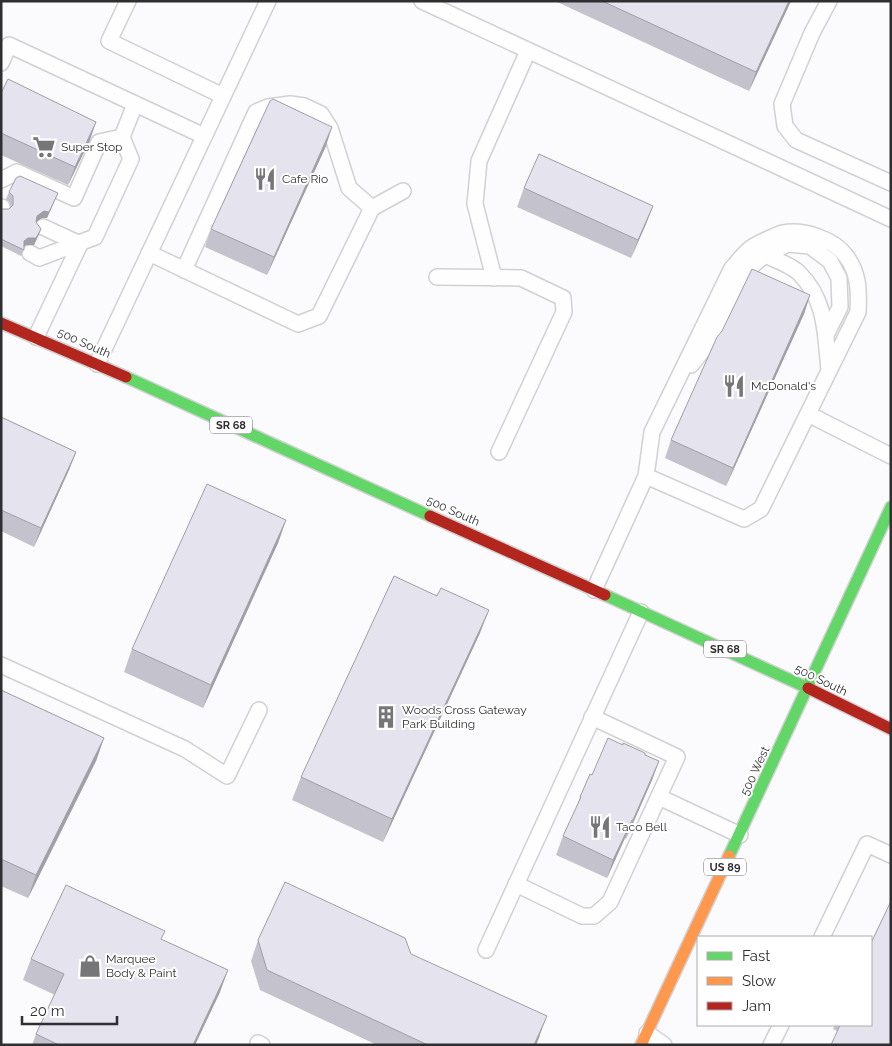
<svg xmlns="http://www.w3.org/2000/svg" width="892" height="1046" font-family="Raleway,sans-serif">
  <rect width="100%" height="100%" fill="#fbfafc"/>
  <g fill="none" stroke-linecap="round" stroke-linejoin="round">
    <defs>
      <g id="lane">
        <path d="M128,1l-19,40 114,55"/>
        <path d="M422,1l469,218"/>
        <path d="M829,1l-17,32 -30,71 3,22 11,14 95,43"/>
        <path d="M1,63l8,-18 195,91"/>
        <path d="M1,180l16,-8 57,26 25,-56 23,-5"/>
        <path d="M1,207h1"/>
        <path d="M43,227l37,17"/>
        <path d="M30,253l9,5 56,-21 36,-78 -9,-22 13,-33"/>
        <path d="M149,253l149,71 21,-8 53,-108 31,-17"/>
        <path d="M765,255l23,-11 22,2 20,15 9,17 1,29 -14,28"/>
        <path d="M184,270l72,-158 12,-5 22,-3 14,2 17,8 9,14 19,60 23,20"/>
        <path d="M437,277l84,1 42,20 1,14 -65,140"/>
        <path d="M494,278l-19,-74 4,-43 49,-110"/>
        <path d="M36,337l44,-93"/>
        <path d="M97,364l171,-363"/>
        <path d="M691,365l16,-20 35,-71 23,-19c11,5 26,10 34,18 28,28 26,61 30,97"/>
        <path d="M808,414l83,42"/>
        <path d="M594,590l52,-114 6,-44 80,-164c6,-6 12,-15 19,-20 6,-4 25,-13 32,-15 20,-4 51,6 63,23 13,17 13,35 12,56l-97,197 -17,10 -98,-43"/>
        <path d="M1,665l184,84 42,27 32,-66"/>
        <path d="M659,797l81,38"/>
        <path d="M516,884l66,32h12l16,-14 67,-145 -85,-40"/>
        <path d="M822,937l45,-93 24,11"/>
        <path d="M486,950l155,-338"/>
        <path d="M647,1033l17,12"/>
        <path d="M258,1045v-2l4,2"/>
        <path d="M771,1045l10,-20"/>
      </g>
      <g id="fast">
        <path d="M126,377l304,139"/>
        <path d="M605,595l203,93"/>
        <path d="M729,856l162,-349"/>
      </g>
      <path id="slow" d="M641,1045l88,-189"/>
      <g id="jam">
        <path d="M1,323l125,54"/>
        <path d="M430,516l175,79"/>
        <path d="M808,688l83,41"/>
      </g>
    </defs>
    <use href="#lane" stroke="#d1d1d3" stroke-width="18"/>
    <use href="#fast" stroke="#d1d1d3" stroke-width="14"/>
    <use href="#slow" stroke="#d1d1d3" stroke-width="14"/>
    <use href="#jam" stroke="#d1d1d3" stroke-width="14"/>
    <use href="#lane" stroke="#fefeff" stroke-width="15"/>
    <use href="#fast" stroke="#63d668" stroke-width="11"/>
    <use href="#slow" stroke="#ff974d" stroke-width="11"/>
    <use href="#jam" stroke="#b3261e" stroke-width="11"/>
  </g>
  <g fill="#c4c3cd">
    <path d="M555,1h236l-42,90z"/>
    <path d="M1,93l89,47 -22,45 -67,-30z"/>
    <path d="M326,146l-59,129 -62,-28 6,-18z"/>
    <path d="M524,188l129,18 -7,18 -15,34 -114,-51z"/>
    <path d="M9,192l46,8 -8,18h-5l-6,4 5,7 -2,6 -5,10h-8l-2,1v4l-3,6 -20,-10v-37h8l1,-2v-4l-4,-4z"/>
    <path d="M810,295l-6,19 -78,172 -61,-28 6,-18z"/>
    <path d="M1,417l75,35 -7,18 -35,77 -33,-16z"/>
    <path d="M286,520l-8,23 -75,165 -79,-36 8,-23z"/>
    <path d="M480,633l-97,209 -91,-42 9,-23z"/>
    <path d="M1,690l103,48 -8,23 -68,137 -27,-12z"/>
    <path d="M645,755l14,6 -7,19 -26,59 -1,-1 -18,40 -51,-23 7,-19 11,-22 6,-17 12,-22z"/>
    <path d="M162,940l58,52 -25,53h-163l4,-11 19,-39 -32,-15 8,-21z"/>
    <path d="M258,940l153,14 129,82 -4,9h-159l-117,-55 -9,-29z"/>
    <path d="M835,1025h36l20,20 -54,-14 -4,-2z"/>
  </g>
  <g fill="#a09fa7">
    <path d="M789,1h2l-42,90 7,-19z"/>
    <path d="M96,122l-6,18 -22,45 7,-18z"/>
    <path d="M332,127l-6,19 -59,129 7,-18z"/>
    <path d="M58,193l-11,25h-5l-7,5 2,-7 7,-5z"/>
    <path d="M653,206l-7,18 -15,34 7,-18z"/>
    <path d="M41,229l-7,16h-8l-4,3 2,-7z"/>
    <path d="M810,295l-6,19 -78,172 7,-18z"/>
    <path d="M76,452l-7,18 -35,77 7,-19z"/>
    <path d="M286,520l-8,23 -75,165 8,-23z"/>
    <path d="M489,610l-9,23 -97,209 9,-23z"/>
    <path d="M104,738l-8,23 -68,137 8,-23z"/>
    <path d="M659,761l-7,19 -26,59 7,-19z"/>
    <path d="M632,820l-7,18 -18,40 6,-18z"/>
    <path d="M228,970l-8,22 -25,53h-2z"/>
    <path d="M547,1016l-11,29h-2z"/>
  </g>
  <g fill="#e4e3ee" stroke="#a09fa7">
    <path d="M602,1h187l-33,71z"/>
    <path d="M8,79l88,43 -21,45 -74,-34v-40z"/>
    <path d="M273,99l59,28 -58,130 -63,-28 59,-128z"/>
    <path d="M539,154l114,52 -15,34 -114,-52z"/>
    <path d="M20,176l38,17 -9,19 -5,-1 -7,5 -1,6 5,7 -5,9h-8l-4,3v9l-23,-11v-30h8l4,-4v-9l-4,-4 7,-14z"/>
    <path d="M752,269l58,26 -77,173 -62,-28 46,-103 5,-6z"/>
    <path d="M1,417l75,35 -35,76 -40,-18z"/>
    <path d="M207,484l79,36 -75,165 -79,-36z"/>
    <path d="M394,576l43,20 4,-8 48,22 -97,209 -91,-42z"/>
    <path d="M1,690l103,48 -68,137 -35,-16z"/>
    <path d="M608,738l15,7v-2l22,10v2l14,6 -26,59h-1l-19,40 -50,-24 18,-39h-1l10,-23 2,1z"/>
    <path d="M285,882l120,56 6,16 136,62 -13,29h-106l-161,-75 -9,-30z"/>
    <path d="M66,885l99,46 -4,8 67,31 -35,75h-134l-23,-11 28,-60 -33,-15z"/>
    <path d="M891,901v144h-60l9,-20h31v-82z"/>
  </g>
  <defs>
    <symbol id="supermarket-bare" viewBox="-9 -9 18 18"><path d="M-6-5.5h2.5l.6 2H6L4.5 2H-2.5L-4.4-4H-6ZM-1.5 3.2a1.3 1.3 0 1 0 .1 0ZM3 3.2a1.3 1.3 0 1 0 .1 0Z" fill="#767678" stroke="#fff" stroke-width="2.5" paint-order="stroke"/></symbol>
    <symbol id="restaurant-bare" viewBox="-9 -9 18 18"><path d="M-5-6h1v4h1v-4h1v4h1v-4h1v5L-1.5 .5V6h-2V.5L-5-1ZM5-6V6H3V1.5H1.5Q1.5-4 5-6Z" fill="#767678" stroke="#fff" stroke-width="2.5" paint-order="stroke"/></symbol>
    <symbol id="building-bare" viewBox="-9 -9 18 18"><path d="M-4-6H4V6H1V3H-1V6H-4ZM-2.5-4.3h1.7v1.8h-1.7ZM.8-4.3h1.7v1.8H.8ZM-2.5-1h1.7V.8h-1.7ZM.8-1h1.7V.8H.8Z" fill="#767678" stroke="#fff" stroke-width="2.5" paint-order="stroke"/></symbol>
    <symbol id="shop-bare" viewBox="-9 -9 18 18"><path d="M-5-2.5h2.3a2.7 3.5 0 0 1 5.4 0H5L5.5 6h-11ZM-1.5-2.5h3a1.5 2.3 0 0 0-3 0Z" fill="#767678" stroke="#fff" stroke-width="2.5" paint-order="stroke"/></symbol>
  </defs>
  <g fill-rule="evenodd">
    <use href="#supermarket-bare" x="28" y="131" width="32" height="32"/>
    <use href="#restaurant-bare" x="249" y="163" width="32" height="32"/>
    <use href="#restaurant-bare" x="718" y="370" width="32" height="32"/>
    <use href="#building-bare" x="370" y="701" width="32" height="32"/>
    <use href="#restaurant-bare" x="584" y="811" width="32" height="32"/>
    <use href="#shop-bare" x="74" y="950" width="32" height="32"/>
  </g>
  <g text-anchor="middle" dominant-baseline="central" stroke-width="4" stroke-linejoin="round" paint-order="stroke">
    <g fill="#fff" stroke="#6d6d6f" stroke-width="1">
      <rect x="210" y="416.5" width="42" height="17" rx="4"/>
      <rect x="704" y="640.5" width="42" height="17" rx="4"/>
      <rect x="704" y="858.5" width="42" height="17" rx="4"/>
    </g>
    <g font-size="11" font-weight="bold" fill="#2f2f31">
      <text x="231" y="425">SR 68</text>
      <text x="725" y="649">SR 68</text>
      <text x="725" y="867">US 89</text>
    </g>
    <g font-size="12" fill="#2f2f31" stroke="#fff" text-anchor="start">
      <text x="61" y="147">Super Stop</text>
      <text x="282" y="179">Cafe Rio</text>
      <text x="751" y="386">McDonald's</text>
      <text x="402" y="710">Woods Cross Gateway<tspan x="402" dy="14">Park Building</tspan></text>
      <text x="616" y="827">Taco Bell</text>
      <text x="106" y="959">Marquee<tspan x="106" dy="14">Body &amp; Paint</tspan></text>
    </g>
    <g font-size="12" fill="#2f2f31" stroke="#fff">
      <text transform="translate(84 343) rotate(24)">500 South</text>
      <text transform="translate(453 511) rotate(24)">500 South</text>
      <text transform="translate(821 680) rotate(26)">500 South</text>
      <text transform="translate(755 771) rotate(-65)">500 West</text>
    </g>
  </g>
  <rect width="892" height="1046" fill="none" stroke="#2f2f31" stroke-width="5"/>
  <rect x="697" y="936" width="175" height="90" fill="#ffffff" stroke="#acacad"/>
  <rect x="707" y="952" width="25" height="8" fill="#63d668" stroke="#acacad"/>
  <text x="742" y="961" font-size="15" fill="#2f2f31">Fast</text>
  <rect x="707" y="977" width="25" height="8" fill="#ff974d" stroke="#acacad"/>
  <text x="742" y="986" font-size="15" fill="#2f2f31">Slow</text>
  <rect x="707" y="1002" width="25" height="8" fill="#b3261e" stroke="#acacad"/>
  <text x="742" y="1011" font-size="15" fill="#2f2f31">Jam</text>
  <path d="M22 1016v8h95v-8" fill="none" stroke="#2f2f31" stroke-width="2.5"/>
  <text x="30" y="1016" font-size="15" fill="#2f2f31" stroke="#ffffff" stroke-width="4" paint-order="stroke">20 m</text>
</svg>
